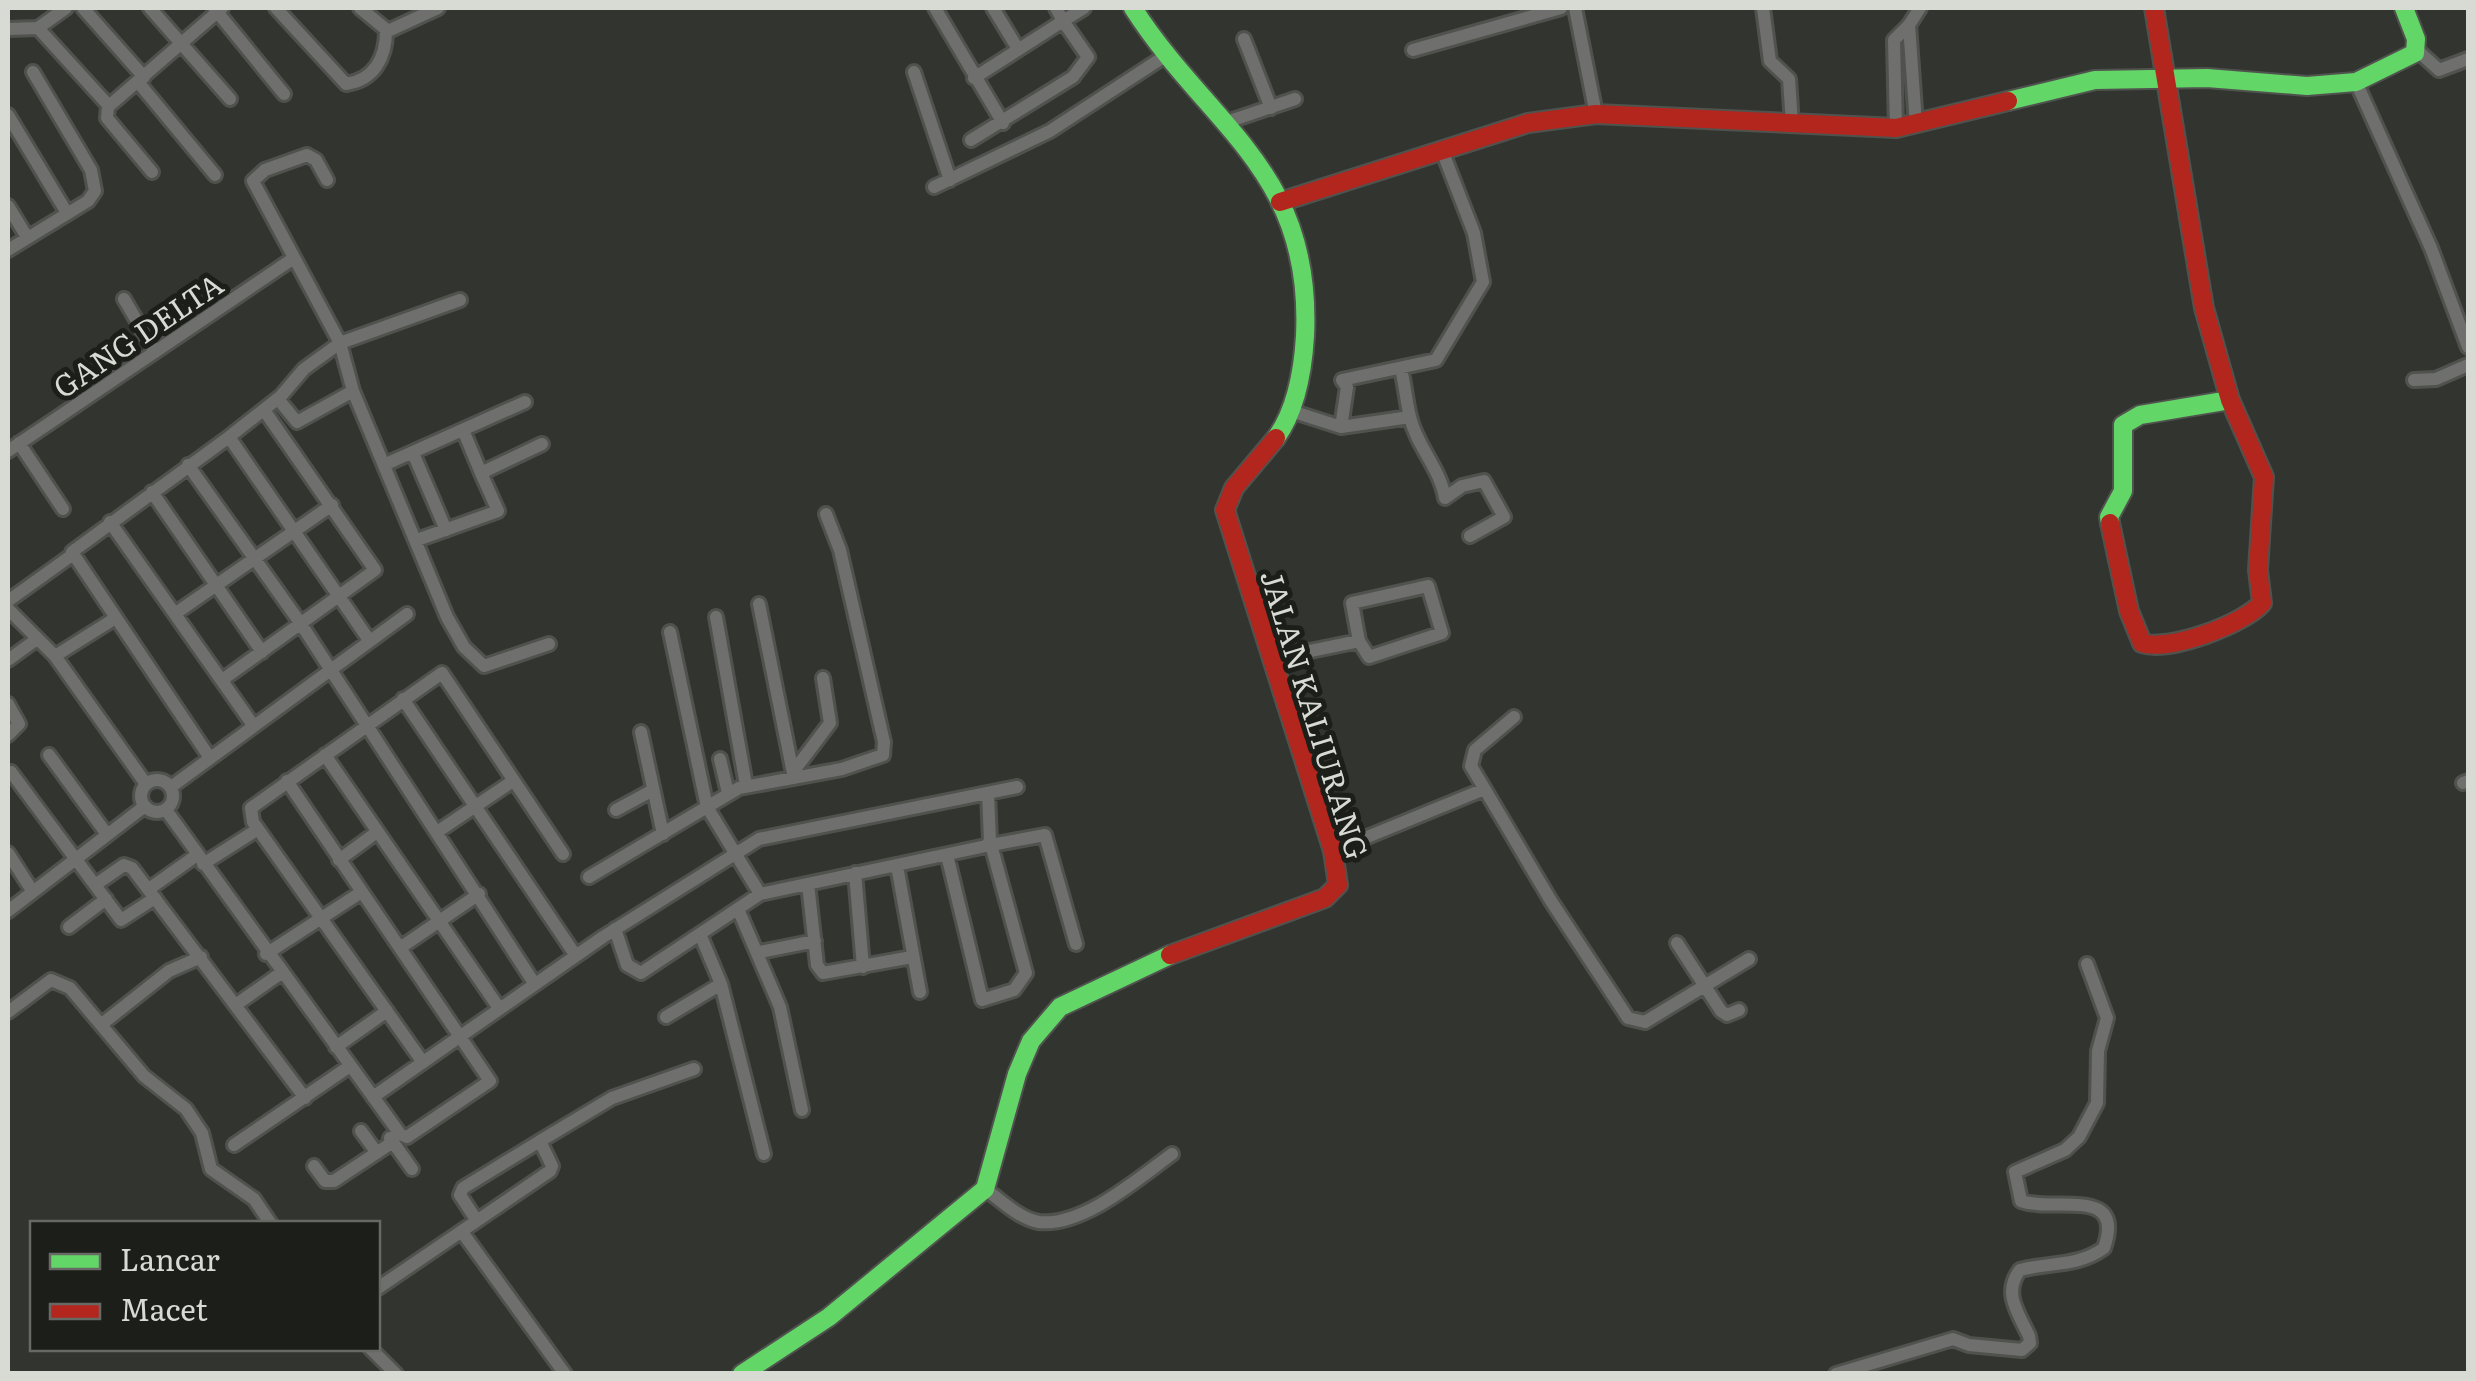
<svg xmlns="http://www.w3.org/2000/svg" width="2476" height="1381" viewBox="0 0 2476 1381" font-family="Literata,serif">
<rect width="100%" height="100%" fill="#32352f"/>
<g fill="none" stroke-linecap="round" stroke-linejoin="round">
<defs>
<path id="street" d="M83 8 144 77
M150 8 230 99
M214 8 284 94
M276 8 346 84C374 80 386 58 386 31
M360 8 388 31 438 8
M935 8 1003 123
M993 8 1018 49
M1056 8 1063 21 1084 8
M1575 8 1596 114
M1763 8 1770 61 1789 79 1792 124
M38 28 109 106 222 8
M8 29 38 28 66 8
M1244 39 1271 108
M1413 50 1561 8
M2417 50 2439 70 2468 59
M914 72 950 180
M138 82 215 175
M2356 82 2431 248 2468 347
M108 106 107 118 152 172
M8 115 67 213
M1227 122 1295 99
M1916 124 1909 25 1920 8
M1896 128 1894 40 1909 25
M971 140 1073 77 1088 57 1063 21 974 78
M327 180 316 160 307 155 265 170 253 181 340 343 353 391 447 617 464 647 484 666 549 644
M934 187 1050 131 1165 56
M8 206 27 237
M8 250 88 201 95 191 91 170 33 72
M124 299 155 352
M1401 369C1405 385 1406 401 1410 417 1417 447 1440 468 1445 498L1462 486 1484 481 1504 517 1470 536
M2414 380 2436 379 2468 365
M278 399 297 422 353 391
M1291 411 1341 427 1410 417
M1341 427 1347 387 1342 380 1436 360 1483 282 1474 233 1443 153
M463 430 481 473 542 444
M229 437 369 640
M19 443 63 509
M8 451 294 258
M413 453 446 530
M386 464 525 402
M188 465 301 624 534 983
M152 492 262 652
M110 522 253 725
M417 540 498 511 481 473
M8 601 72 555
M759 604 794 778
M8 609 55 656 146 784
M176 613 332 505
M716 617 746 785
M670 632 707 807 760 894
M55 656 114 619
M1271 659 1359 641 1369 657 1442 633 1428 586 1352 603 1359 641
M8 660 37 639
M222 680 375 570 264 410
M403 699 576 956
M8 704 19 724 8 735
M1514 717 1475 750 1471 766 1551 901 1628 1018 1645 1022 1749 959
M641 732 663 834
M49 755 106 833
M325 755 499 1008
M210 758 72 552 229 437 281 396 304 369 340 343 460 300
M720 759 728 793
M11 772 121 920 155 898
M793 772 830 723 823 678
M141 796a16 16 0 1 1 32 0a16 16 0 1 1-32 0Z
M2463 783 2468 781
M171 787 407 614
M166 810 400 1134 407 1137 490 1081 287 781
M616 810 653 790
M437 832 513 781
M991 845 1045 835 1076 944
M1333 851 1482 790
M8 853 33 892
M947 855 982 1000 1014 990 1026 973 990 841
M339 860 377 832
M203 864 258 829
M897 866 920 992
M855 873 863 967
M589 877 739 788 842 769 883 755 884 742 840 550 826 514
M808 884 817 965 823 973 912 957
M95 885 124 865 132 868 305 1098
M149 889 197 855
M738 909 780 1007 802 1110
M8 911 145 806
M69 927 106 899
M615 929 627 965 641 973 760 894 986 846 990 841 988 793
M700 934 721 984 764 1154
M1677 943 1721 1011 1727 1015 1739 1010
M400 948 479 894
M760 952 815 941
M266 954 360 893
M237 1004 281 973
M8 1012 51 980 70 988 144 1076 186 1109 202 1133 211 1169 254 1199 271 1224
M666 1017 721 984
M102 1024 169 971 201 957
M336 1047 387 1011
M422 1061 253 822 251 808 442 673 563 854
M373 1097 603 937 759 839 1017 787
M361 1131 377 1153
M390 1138 412 1169
M234 1145 350 1066
M314 1166 325 1181H334L393 1142
M985 1189C1001 1200 1019 1219 1039 1222 1083 1227 1139 1178 1172 1154
M477 1221 460 1195 463 1188 540 1141
M462 1232 565 1374
M378 1288 550 1171 552 1166 540 1141 612 1098 694 1069
M370 1348 396 1374
M1836 1374 1953 1339 1969 1345 2022 1350 2030 1343 2029 1336C2019 1314 2002 1293 2020 1270 2050 1262 2078 1267 2104 1248 2126 1185 2054 1213 2021 1201L2015 1172 2065 1150 2079 1137 2097 1103 2098 1051 2107 1018 2087 964"/>
<path id="fast" d="M1133 8C1210 128 1313 170 1305 336 1303 370 1296 410 1276 438
M2008 101 2095 80 2207 78 2307 86 2356 82 2415 53 2416 39 2404 8
M2110 523 2109 517 2123 491V425L2140 415 2230 400
M742 1374 829 1317 985 1189 1017 1074 1031 1041 1060 1007 1170 955"/>
<path id="jam" d="M1280 202 1528 123 1596 114 1896 128 2008 101
M2110 523 2129 611 2142 643C2169 652 2244 624 2262 603L2258 570 2264 477 2230 400 2204 308 2154 8
M1170 955 1325 898 1338 885 1333 851 1225 510 1234 488 1276 438"/>
</defs>
<!-- street casing -->
<use href="#street" stroke="#50524e" stroke-width="18"/>
<!-- fast casing -->
<use href="#fast" stroke="#50524e" stroke-width="22"/>
<!-- jam casing -->
<use href="#jam" stroke="#50524e" stroke-width="22"/>
<!-- street -->
<use href="#street" stroke="#6f706e" stroke-width="12"/>
<!-- fast -->
<use href="#fast" stroke="#63d668" stroke-width="18"/>
<!-- jam -->
<use href="#jam" stroke="#b3261e" stroke-width="18"/>
</g>
<g text-anchor="middle" dominant-baseline="central" stroke-width="10" stroke-linejoin="round" paint-order="stroke">
<!-- street labels -->
<g font-size="30" fill="#d8dbd4" stroke="#1c1e19">
<text transform="translate(137 334) rotate(-34)">GANG DELTA</text>
<text transform="translate(1316 714) rotate(73)">JALAN KALIURANG</text>
</g>
</g>
<!-- border -->
<rect width="2476" height="1381" fill="none" stroke="#d8dbd4" stroke-width="20"/>
<!-- legend -->
<rect x="30" y="1221" width="350" height="130" fill="#1c1e19" stroke="#676a64" stroke-width="2.5"/>
<rect x="50" y="1254" width="50" height="15" fill="#63d668" stroke="#676a64" stroke-width="2.5"/>
<text x="120" y="1271" font-size="30" fill="#d8dbd4">Lancar</text>
<rect x="50" y="1304" width="50" height="15" fill="#b3261e" stroke="#676a64" stroke-width="2.5"/>
<text x="120" y="1321" font-size="30" fill="#d8dbd4">Macet</text>
</svg>
